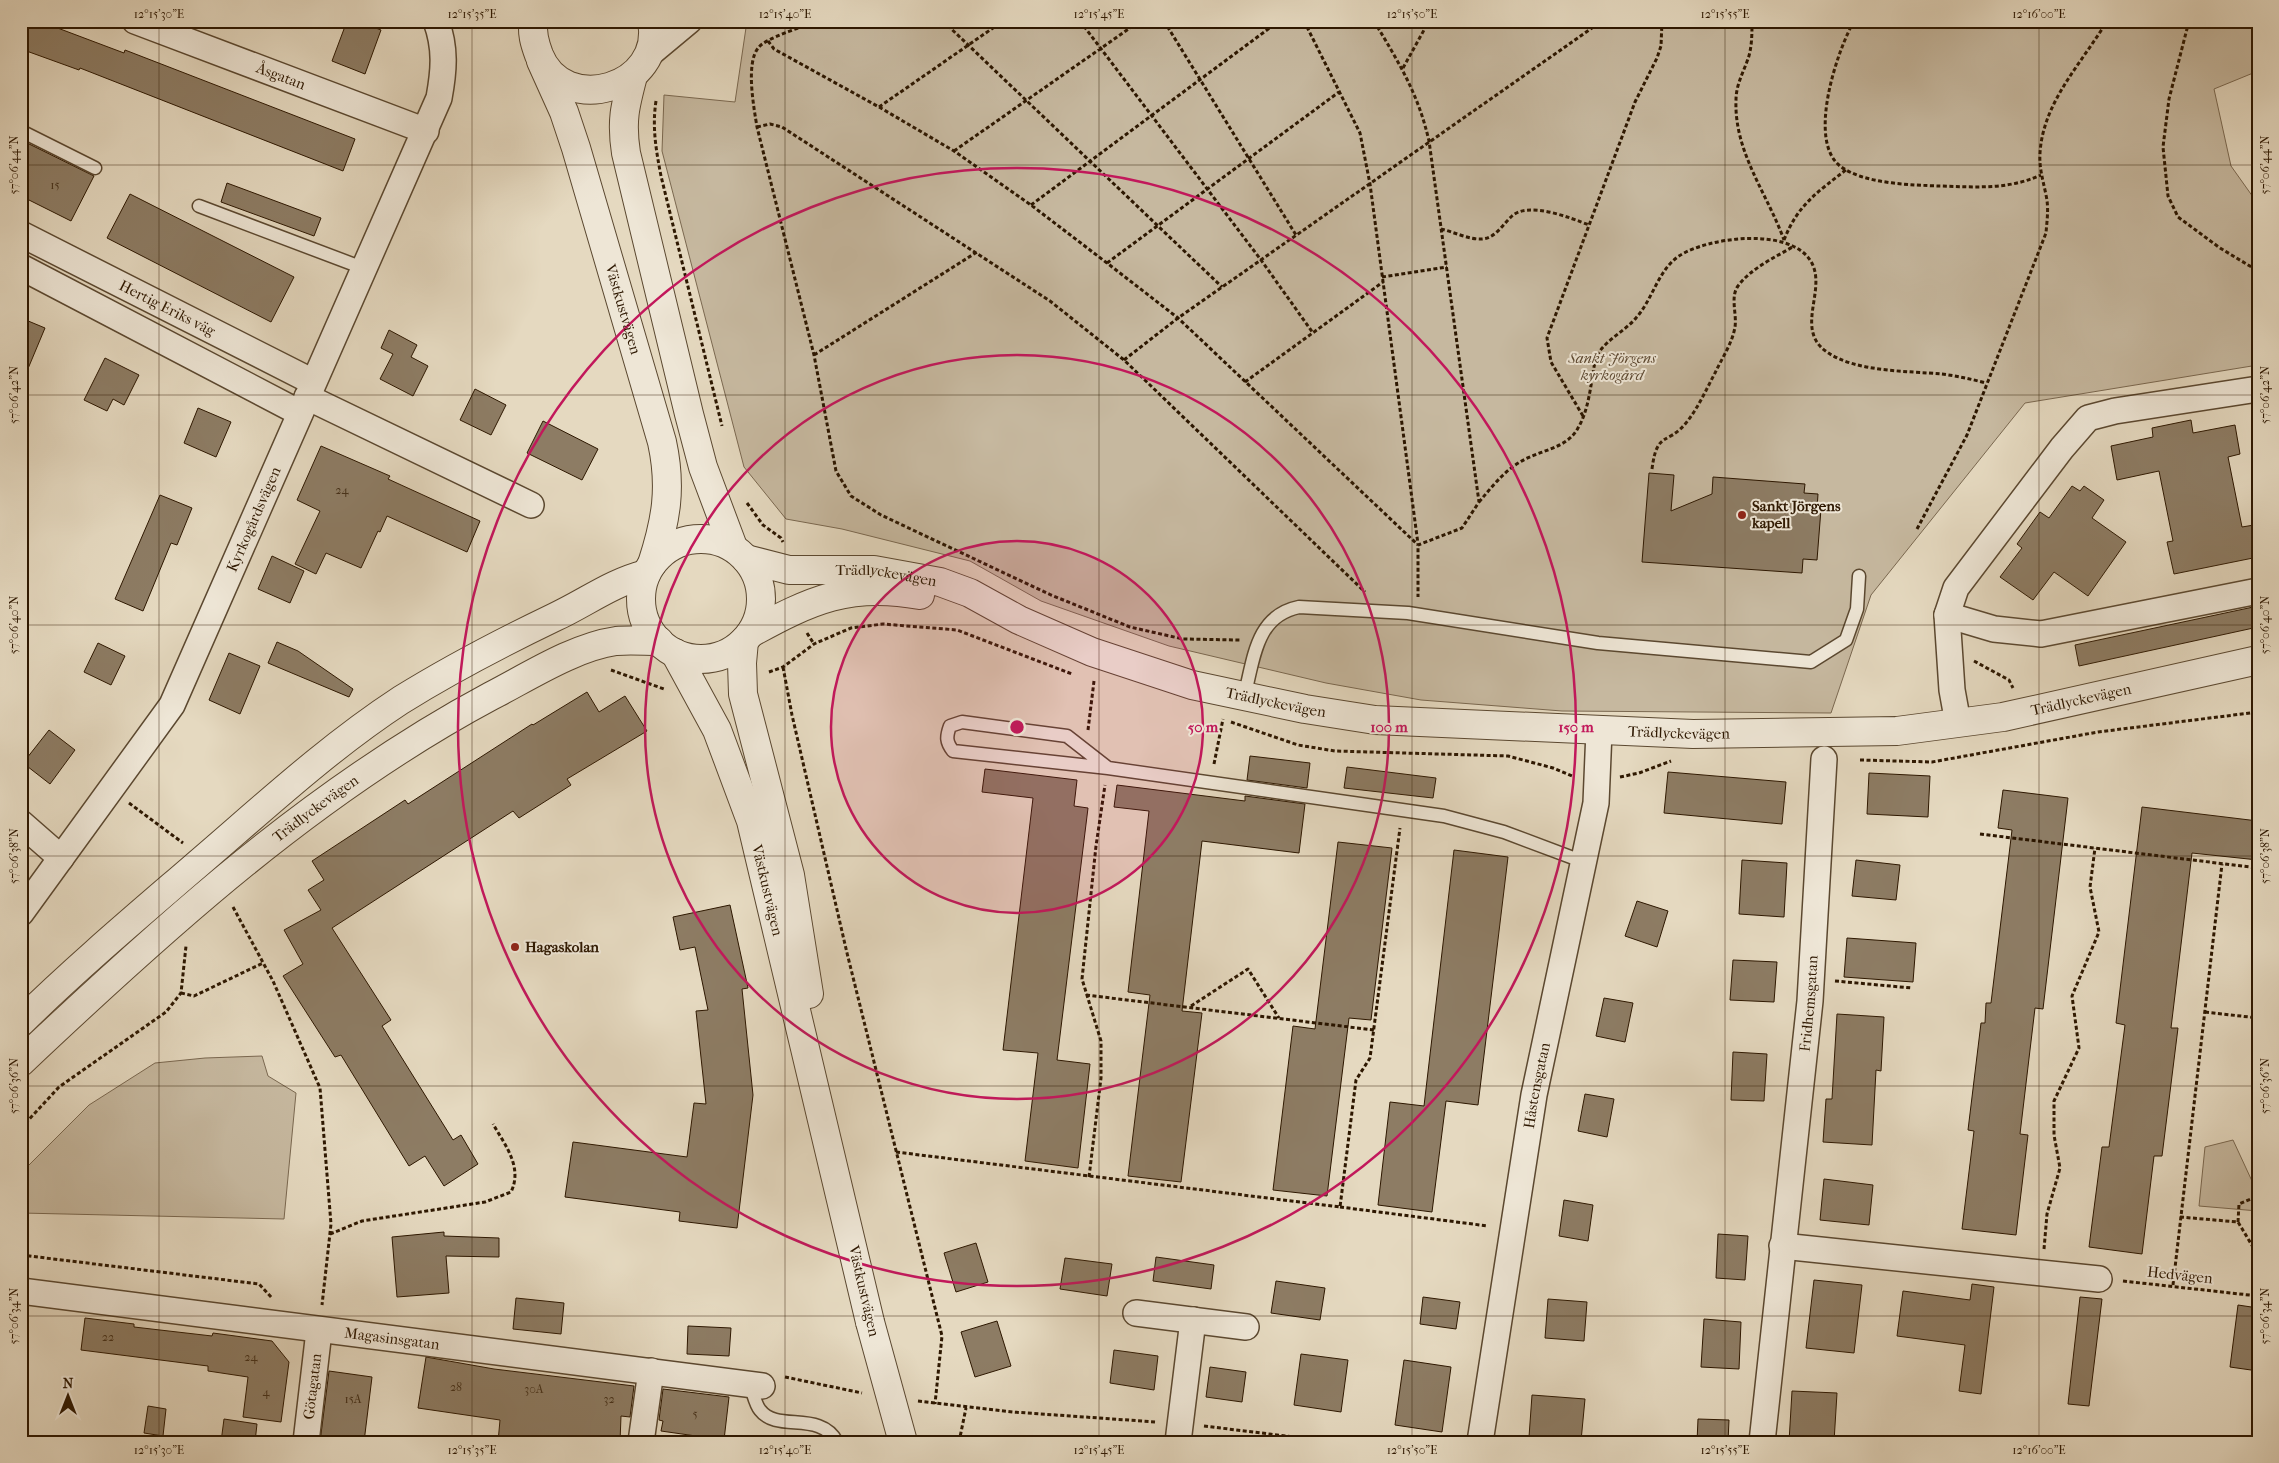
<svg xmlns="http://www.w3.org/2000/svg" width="2279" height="1463" viewBox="0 0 2279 1463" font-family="'IM FELL French Canon',serif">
<rect width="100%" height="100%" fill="#e5d9c0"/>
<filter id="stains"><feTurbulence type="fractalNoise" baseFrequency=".004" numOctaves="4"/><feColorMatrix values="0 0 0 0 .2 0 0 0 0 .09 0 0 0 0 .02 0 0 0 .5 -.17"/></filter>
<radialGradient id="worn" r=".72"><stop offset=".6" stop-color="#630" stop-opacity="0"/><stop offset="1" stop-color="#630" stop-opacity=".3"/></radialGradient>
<!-- green -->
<path fill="#c6b89f" stroke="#7a6850" d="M747 21H2258V71L2214 89 2231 166 2258 204V365L2025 403 1871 595 1831 713 1562 711 1421 700 1326 683 1169 646 1041 601 970 561 842 529 786 519 744 467 662 151 664 95 735 102Z
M262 1056 268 1076 296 1093 284 1219 21 1213V1173L89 1105 155 1063 205 1058Z
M2233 1140 2258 1194V1211L2199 1206 2205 1147Z"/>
<!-- building -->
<path fill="#8d7c64" stroke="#2d1700" d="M28 21H39L124 53 125 50 355 139 343 171 80 68 79 70 21 49V41Z
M347 21H357L381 30 365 74 332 61Z
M21 140 94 176 71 221 21 196Z
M227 183 321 218 314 236 221 202Z
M130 194 294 277 271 322 107 238Z
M21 318 45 328 22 383H21Z
M389 330 417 345 411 357 428 366 413 396 380 379 393 354 381 348Z
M105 358 139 375 124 405 113 399 107 411 84 400Z
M475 389 506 405 491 435 460 420Z
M198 408 231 422 216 457 184 443Z
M2191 420 2193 433 2235 425 2240 454 2228 457 2242 527 2254 525 2258 557 2174 574 2167 542 2173 541 2159 471 2117 480 2111 446 2153 437 2152 428Z
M543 421 598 449 582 480 527 453Z
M321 446 390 476 388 479 480 521 467 552 387 516 380 532 378 531 361 568 326 553 316 574 295 564 320 511 297 500Z
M1649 473 1674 475 1671 511 1712 494 1713 477 1805 484 1804 493 1818 494 1817 509H1821L1817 560 1803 559 1802 573 1642 562Z
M2072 486 2080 491 2084 486 2104 500 2092 518 2126 542 2088 596 2054 572 2033 600 2000 577 2022 548 2017 544 2040 512 2049 518Z
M160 495 192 508 177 545 171 543 143 611 115 599Z
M272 556 304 571 290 603 258 589Z
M2258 606V627L2079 666 2075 645Z
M277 642 298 651 353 689 349 697 268 663Z
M98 643 125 656 111 685 84 672Z
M229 653 260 666 240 714 209 700Z
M587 692 599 712 625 696 647 731 567 779 571 785 519 818 513 811 332 928 391 1020 382 1026 453 1140 461 1135 478 1164 444 1186 425 1156 409 1166 341 1055 335 1057 283 976 303 964 284 930 321 910 308 890 324 880 312 861 405 800 408 804 532 724 533 725Z
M49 730 75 750 50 784 23 763Z
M1250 756 1310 763 1307 788 1247 780Z
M1347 767 1436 778 1433 798 1344 788Z
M985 769 1077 780 1074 806 1088 808 1057 1060 1090 1064 1078 1168 1025 1161 1038 1053 1003 1050 1033 798 982 792Z
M1668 772 1786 782 1782 824 1664 813Z
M1869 773 1930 776 1928 817 1867 814Z
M1117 785 1245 801V796L1305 804 1299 853 1202 841 1182 1011 1202 1013 1181 1182 1128 1176 1150 995 1128 992 1149 811 1114 807Z
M2003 790 2068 798 2043 1009 2035 1008 2020 1134 2028 1135 2016 1235 1962 1229 1974 1131 1968 1130 1981 1023H1985L1986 1003H1991L2012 830 1998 828Z
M2142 807 2258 821V860L2192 853 2171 1028H2178L2162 1156H2154L2142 1254 2089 1247 2102 1147H2109L2125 1025 2116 1023Z
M1338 842 1392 848 1371 1020 1349 1018 1327 1196 1273 1190 1293 1026 1315 1029Z
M1454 850 1508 857 1478 1105 1446 1101 1432 1212 1378 1205 1390 1102 1424 1106Z
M1742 860 1787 863 1784 917 1739 914Z
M1856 860 1900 865 1896 900 1852 896Z
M1637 901 1668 911 1657 947 1625 936Z
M730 905 748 988 742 989 753 1095 737 1228 679 1221 680 1212 565 1197 573 1142 687 1157 694 1103 706 1104 696 1011 708 1010 695 947 680 950 673 917Z
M1847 938 1916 943 1913 982 1844 977Z
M1733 960 1777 962 1774 1002 1730 1000Z
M1604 998 1633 1003 1625 1042 1596 1036Z
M1837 1014 1884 1017 1881 1071 1876 1070 1872 1145 1823 1142 1826 1099H1832Z
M1733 1052 1767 1054 1764 1101 1731 1100Z
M1585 1094 1614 1099 1607 1137 1578 1131Z
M1824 1179 1873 1185 1869 1225 1820 1220Z
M1564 1200 1593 1205 1588 1241 1559 1236Z
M444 1232V1236L499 1238V1257L446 1256 449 1293 397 1297 392 1237Z
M1718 1234 1748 1236 1745 1280 1716 1278Z
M976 1243 988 1282 956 1292 944 1253Z
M1156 1257 1214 1265 1211 1289 1153 1281Z
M1065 1258 1112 1264 1107 1296 1060 1289Z
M1814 1280 1862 1285 1854 1353 1806 1348Z
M1276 1281 1325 1288 1320 1320 1271 1313Z
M1972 1284 1994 1287 1981 1394 1959 1391 1965 1345 1897 1336 1903 1291 1970 1300Z
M1423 1297 1460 1302 1456 1329 1420 1324Z
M2080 1297 2102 1299 2089 1406 2068 1404Z
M516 1298 564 1303 561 1334 513 1329Z
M1548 1299 1587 1302 1584 1341 1545 1338Z
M2238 1305 2258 1308V1371L2230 1367Z
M85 1318 134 1324V1327L212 1336 213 1333 272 1341 289 1362 281 1422 243 1417 248 1377 208 1371V1366L81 1350Z
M1704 1319 1741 1322 1739 1369 1701 1367Z
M997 1321 1011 1366 975 1377 961 1332Z
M688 1326 731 1328 729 1356 687 1354Z
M1114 1350 1158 1356 1154 1390 1110 1383Z
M1301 1354 1348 1360 1341 1412 1294 1405Z
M426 1357 494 1369 634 1386 630 1417 621 1416 620 1442H498L500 1420 418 1408Z
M1404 1360 1451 1367 1442 1432 1395 1425Z
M1210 1367 1246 1372 1242 1402 1206 1397Z
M329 1371 372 1377 364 1442H320Z
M663 1389 729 1397 724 1440 661 1431 663 1421 659 1420Z
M1792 1391 1837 1393 1834 1442H1789Z
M1532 1395 1585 1399 1581 1441 1529 1437Z
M148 1406 166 1409 163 1436 144 1433Z
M224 1419 257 1424 255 1442H221Z
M1698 1419 1729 1420 1728 1442H1697Z"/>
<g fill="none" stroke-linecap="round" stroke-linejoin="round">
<defs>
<path id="service" d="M21 131 95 168
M199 206 363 268
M1244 697C1254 660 1255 616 1299 607L1408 613 1598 643 1811 662 1846 640 1857 609 1859 576
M1108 768 1067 736 962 722 950 726C946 737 946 742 953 751L1108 768 1444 816 1504 832 1584 862
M750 1385C753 1392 755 1404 760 1410 777 1433 820 1410 837 1442"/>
<g id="minor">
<path id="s1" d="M135 21 426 131"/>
<path d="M647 56 689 21"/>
<path id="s2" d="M21 234 313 382"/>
<path d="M21 267 300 413"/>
<path d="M307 397 531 505"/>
<path d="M1947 615 1994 629 2041 634 2258 591"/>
<path d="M1958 723 1952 690 1947 615 1956 588 2062 448 2088 418 2115 411 2258 389"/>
<path d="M21 823 61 858"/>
<path id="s3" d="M21 913 172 705 439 98C444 71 446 48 436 21"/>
<path d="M1782 1246 2099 1279"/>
<path id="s4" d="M21 1291 762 1386"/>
<path d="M1136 1313 1246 1327"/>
<path id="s5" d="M306 1442 319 1331"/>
<path d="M641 1442 651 1371"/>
<path d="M1178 1442 1193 1320"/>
<path id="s6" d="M1480 1442 1534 1095 1596 803 1599 731"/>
<path id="s7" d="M1762 1442 1810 1001 1824 759"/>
</g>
<g id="tertiary">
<path d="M534 21C531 32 535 44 539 55 564 118 665 88 652 21"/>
<path id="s8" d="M541 61 564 112 576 148 662 442C672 488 666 521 652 564"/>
<path d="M633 76C625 106 621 121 626 153L689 414 703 467 733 547"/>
<circle cx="701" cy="599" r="60"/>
<path id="s9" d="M746 559 789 570H874L940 582 970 593 1019 620 1092 652 1192 685 1305 709 1375 720 1693 734 1897 731 2003 717 2258 660"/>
<path d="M751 633C811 600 850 582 920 595"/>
<path d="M744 641 742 663 743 694 790 875 809 994"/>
<path id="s10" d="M675 653 717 730 751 821 870 1322"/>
<path d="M21 1022C76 968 134 919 192 869 260 811 326 749 401 700 451 669 503 642 555 617 587 602 611 583 646 574"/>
<path id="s11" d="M21 1062C166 925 315 790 491 696 528 677 574 647 616 641 630 640 645 641 659 641"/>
</g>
</defs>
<!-- service casing -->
<use href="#service" stroke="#5b4830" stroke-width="15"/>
<!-- minor casing -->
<use href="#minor" stroke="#5b4830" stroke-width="28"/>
<!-- tertiary casing -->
<use href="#tertiary" stroke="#5b4830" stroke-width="30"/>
<!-- path -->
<path stroke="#2d1700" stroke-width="3" stroke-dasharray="4 2.5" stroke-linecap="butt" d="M816 21C803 27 766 38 759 47 745 62 754 108 757 127L814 355 836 471 851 496 881 515 1051 595 1130 627 1183 639 1240 640
M943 21 1222 287
M1080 21 1261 260 1313 333
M1164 21 1296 235
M1304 21 1360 133 1370 184 1418 544
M1374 21C1399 63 1418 93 1429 141L1479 502 1462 528 1418 545V597
M1752 21C1752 34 1752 47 1748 59 1743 73 1736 85 1736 100 1734 152 1767 193 1784 240
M1854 21C1837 51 1807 140 1840 166 1863 184 1912 185 1940 186 1975 187 2008 190 2041 175
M2189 21 2169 99 2163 147 2168 196 2178 217 2220 248 2258 271
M768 41 774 49 879 107 954 151 1031 205 1107 263 1178 318 1418 545
M1403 68 1429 21
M656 101C652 127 656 150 661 176L722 426
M879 107 1003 21
M757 127 770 124 782 127 1050 301 1124 360 1365 592
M954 151 1140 21
M1031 205 1279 21
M1441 229C1454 232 1470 240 1482 239 1496 238 1503 224 1512 216 1529 201 1571 218 1589 225
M1784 240C1798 204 1818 192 1847 169
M1107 263 1339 92
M1382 277 1447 267
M814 355 977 252
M1124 360 1178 318 1602 21
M1245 382 1383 282
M1583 416 1551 362 1547 338 1635 102 1657 58 1661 46 1662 21
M1652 469C1657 430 1667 446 1686 423 1698 408 1706 390 1715 373 1722 358 1732 344 1735 327 1737 314 1730 297 1738 286 1751 268 1776 257 1794 246
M1479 502C1491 488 1503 472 1520 462 1539 450 1567 449 1578 428 1590 408 1591 379 1596 357 1605 340 1624 332 1636 318 1653 299 1658 270 1679 256 1708 237 1788 227 1810 260 1829 288 1793 329 1827 352 1855 372 1908 371 1942 374 1957 376 1971 379 1986 383
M747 503 763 525 781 538 783 542
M1917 529 1967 435 2046 233C2047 220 2049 208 2046 195 2043 180 2039 168 2040 153 2043 102 2082 63 2107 21
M807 633 814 644
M1974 661 2009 680 2013 688
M783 667 792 715 847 953 942 1336 935 1404
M611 670 664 689
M769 672 783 667 814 644 830 637 851 628 883 624 957 630 1072 674
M1231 722 1298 745 1335 751 1508 756 1553 768 1572 776
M1088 730 1094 681
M1860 760 1932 762 2098 732 2258 712
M1214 764 1223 719
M1620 777 1639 773 1671 761
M129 803 183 843
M1980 834 2258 868
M233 907 273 981 320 1088 331 1224 322 1305
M1835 981 1912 988
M181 993 194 996 263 963
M1086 995 1374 1030
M1191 1006 1248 969 1279 1018
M2205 1012 2258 1018
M21 1128 59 1087 166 1012 181 993 186 946
M896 1152 1340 1207 1356 1080 1370 1058 1400 828
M1089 1177 1101 1078V1041L1082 979 1096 846 1105 785
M1340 1207 1488 1226
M2180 1217 2238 1222 2253 1247 2258 1248
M2238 1222 2239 1204 2258 1196
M330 1234 362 1221 485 1202 511 1192C523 1167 505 1145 493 1124
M2044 1249 2047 1214 2060 1168 2054 1135V1101L2079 1048 2072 996 2099 932 2090 887 2095 848
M21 1255 259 1284 272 1298
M2123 1281 2258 1296
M2173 1285 2222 864
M785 1377 862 1393
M918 1401 1013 1412 1156 1422
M1204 1426 1335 1442
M959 1442 966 1408"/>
<!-- service -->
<use href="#service" stroke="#eee6d6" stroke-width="12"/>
<!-- minor -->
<use href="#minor" stroke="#eee6d6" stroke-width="25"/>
<!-- tertiary -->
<use href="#tertiary" stroke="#eee6d6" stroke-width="28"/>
<defs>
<path id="tertiary-bridge" d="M870 1322 903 1442"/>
</defs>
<!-- tertiary-bridge casing -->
<use href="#tertiary-bridge" stroke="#5b4830" stroke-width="30" stroke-linecap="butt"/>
<!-- tertiary-bridge -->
<use href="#tertiary-bridge" stroke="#eee6d6" stroke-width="28"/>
</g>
<!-- ticks -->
<path fill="none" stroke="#2d1700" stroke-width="1" stroke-opacity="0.45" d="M159 21V1442M472 21V1442M785 21V1442M1099 21V1442M1412 21V1442M1725 21V1442M2039 21V1442M21 165H2258M21 395H2258M21 625H2258M21 856H2258M21 1086H2258M21 1316H2258"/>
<!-- distance rings -->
<circle cx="1017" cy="727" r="186" fill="#c2185b" fill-opacity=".12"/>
<g fill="none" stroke="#c2185b" stroke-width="2.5">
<circle cx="1017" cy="727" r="186"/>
<circle cx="1017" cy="727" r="372"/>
<circle cx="1017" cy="727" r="559"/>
</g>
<!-- markers -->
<g fill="#8f2418" stroke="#eee6d6" stroke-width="2">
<circle cx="1742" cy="515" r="5"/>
<circle cx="515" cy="947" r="5"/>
</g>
<g text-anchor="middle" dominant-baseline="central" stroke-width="4" stroke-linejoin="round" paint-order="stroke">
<!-- number labels -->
<g font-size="12" fill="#453019">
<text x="55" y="185">15</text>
<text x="342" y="490">24</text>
<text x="108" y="1337">22</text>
<text x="251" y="1357">24</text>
<text x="456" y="1387">28</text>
<text x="534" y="1389">30A</text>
<text x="266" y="1392">4</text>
<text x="353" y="1399">15A</text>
<text x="609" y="1399">32</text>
<text x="695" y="1414">5</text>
</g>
<!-- street labels -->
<g font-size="15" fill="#2d1700" stroke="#eee6d6">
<text stroke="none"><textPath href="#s1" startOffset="156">Åsgatan</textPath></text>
<text stroke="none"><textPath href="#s2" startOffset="164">Hertig Eriks väg</textPath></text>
<text stroke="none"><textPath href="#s8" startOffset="262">Västkustvägen</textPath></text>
<text stroke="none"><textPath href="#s3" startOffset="460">Kyrkogårdsvägen</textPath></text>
<text stroke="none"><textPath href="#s9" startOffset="142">Trädlyckevägen</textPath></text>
<text stroke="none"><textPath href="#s9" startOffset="1365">Trädlyckevägen</textPath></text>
<text stroke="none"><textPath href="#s9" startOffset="555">Trädlyckevägen</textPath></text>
<text stroke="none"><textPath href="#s9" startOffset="960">Trädlyckevägen</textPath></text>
<text stroke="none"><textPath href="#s11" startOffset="389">Trädlyckevägen</textPath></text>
<text stroke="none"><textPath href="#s10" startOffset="256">Västkustvägen</textPath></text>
<text stroke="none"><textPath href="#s7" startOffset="441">Fridhemsgatan</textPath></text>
<text stroke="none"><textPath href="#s6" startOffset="361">Håstensgatan</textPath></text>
<text transform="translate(2180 1275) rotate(6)">Hedvägen</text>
<text transform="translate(864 1291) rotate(77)">Västkustvägen</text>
<text stroke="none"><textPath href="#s4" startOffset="374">Magasinsgatan</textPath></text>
<text stroke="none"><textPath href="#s5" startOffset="56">Götagatan</textPath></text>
</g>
<!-- park labels -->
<g font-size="15" font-style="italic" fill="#5b4730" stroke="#eee6d6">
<text x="1612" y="358">Sankt Jörgens<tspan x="1612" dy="17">kyrkogård</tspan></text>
</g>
<!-- poi labels -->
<g font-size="15" font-weight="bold" fill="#2d1700" stroke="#eee6d6" text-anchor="start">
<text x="1752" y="506">Sankt Jörgens<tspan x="1752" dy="17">kapell</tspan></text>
<text x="525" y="947">Hagaskolan</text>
</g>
</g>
<circle cx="1017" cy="727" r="8" fill="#c2185b" stroke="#eee6d6" stroke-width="2.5"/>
<g font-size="15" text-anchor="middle" font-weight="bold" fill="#c2185b" stroke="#eee6d6" stroke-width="4" stroke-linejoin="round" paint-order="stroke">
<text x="1203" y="732">50 m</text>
<text x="1389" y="732">100 m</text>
<text x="1576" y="732">150 m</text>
</g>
<!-- margin -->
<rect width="2279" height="1463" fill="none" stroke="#e5d9c0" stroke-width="55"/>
<!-- north arrow -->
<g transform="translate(68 1396)" stroke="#eee6d6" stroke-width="4" paint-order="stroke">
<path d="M0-4L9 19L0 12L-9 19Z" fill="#2d1700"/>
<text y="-8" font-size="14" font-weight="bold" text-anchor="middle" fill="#2d1700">N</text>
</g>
<rect x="28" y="28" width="2224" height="1408" fill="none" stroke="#2d1700" stroke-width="2"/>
<g font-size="12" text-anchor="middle" fill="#2d1700">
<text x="159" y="18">12°15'30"E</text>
<text x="472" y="18">12°15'35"E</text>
<text x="785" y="18">12°15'40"E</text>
<text x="1099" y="18">12°15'45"E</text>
<text x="1412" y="18">12°15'50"E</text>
<text x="1725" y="18">12°15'55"E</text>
<text x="2039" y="18">12°16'00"E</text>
<text transform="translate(14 165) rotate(-90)" y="4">57°06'44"N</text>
<text transform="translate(2265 165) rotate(-90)" y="4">57°06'44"N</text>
<text transform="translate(14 395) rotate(-90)" y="4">57°06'42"N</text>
<text transform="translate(2265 395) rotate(-90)" y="4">57°06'42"N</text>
<text transform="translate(14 625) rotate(-90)" y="4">57°06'40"N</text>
<text transform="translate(2265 625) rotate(-90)" y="4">57°06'40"N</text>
<text transform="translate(14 856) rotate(-90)" y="4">57°06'38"N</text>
<text transform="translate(2265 856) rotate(-90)" y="4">57°06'38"N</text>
<text transform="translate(14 1086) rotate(-90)" y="4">57°06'36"N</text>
<text transform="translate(2265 1086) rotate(-90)" y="4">57°06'36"N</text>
<text transform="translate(14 1316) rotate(-90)" y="4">57°06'34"N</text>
<text transform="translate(2265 1316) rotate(-90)" y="4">57°06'34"N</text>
<text x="159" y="1454">12°15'30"E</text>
<text x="472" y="1454">12°15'35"E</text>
<text x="785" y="1454">12°15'40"E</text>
<text x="1099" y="1454">12°15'45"E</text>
<text x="1412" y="1454">12°15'50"E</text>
<text x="1725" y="1454">12°15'55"E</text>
<text x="2039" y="1454">12°16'00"E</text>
</g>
<rect width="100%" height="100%" filter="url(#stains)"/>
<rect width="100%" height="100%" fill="url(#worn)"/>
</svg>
